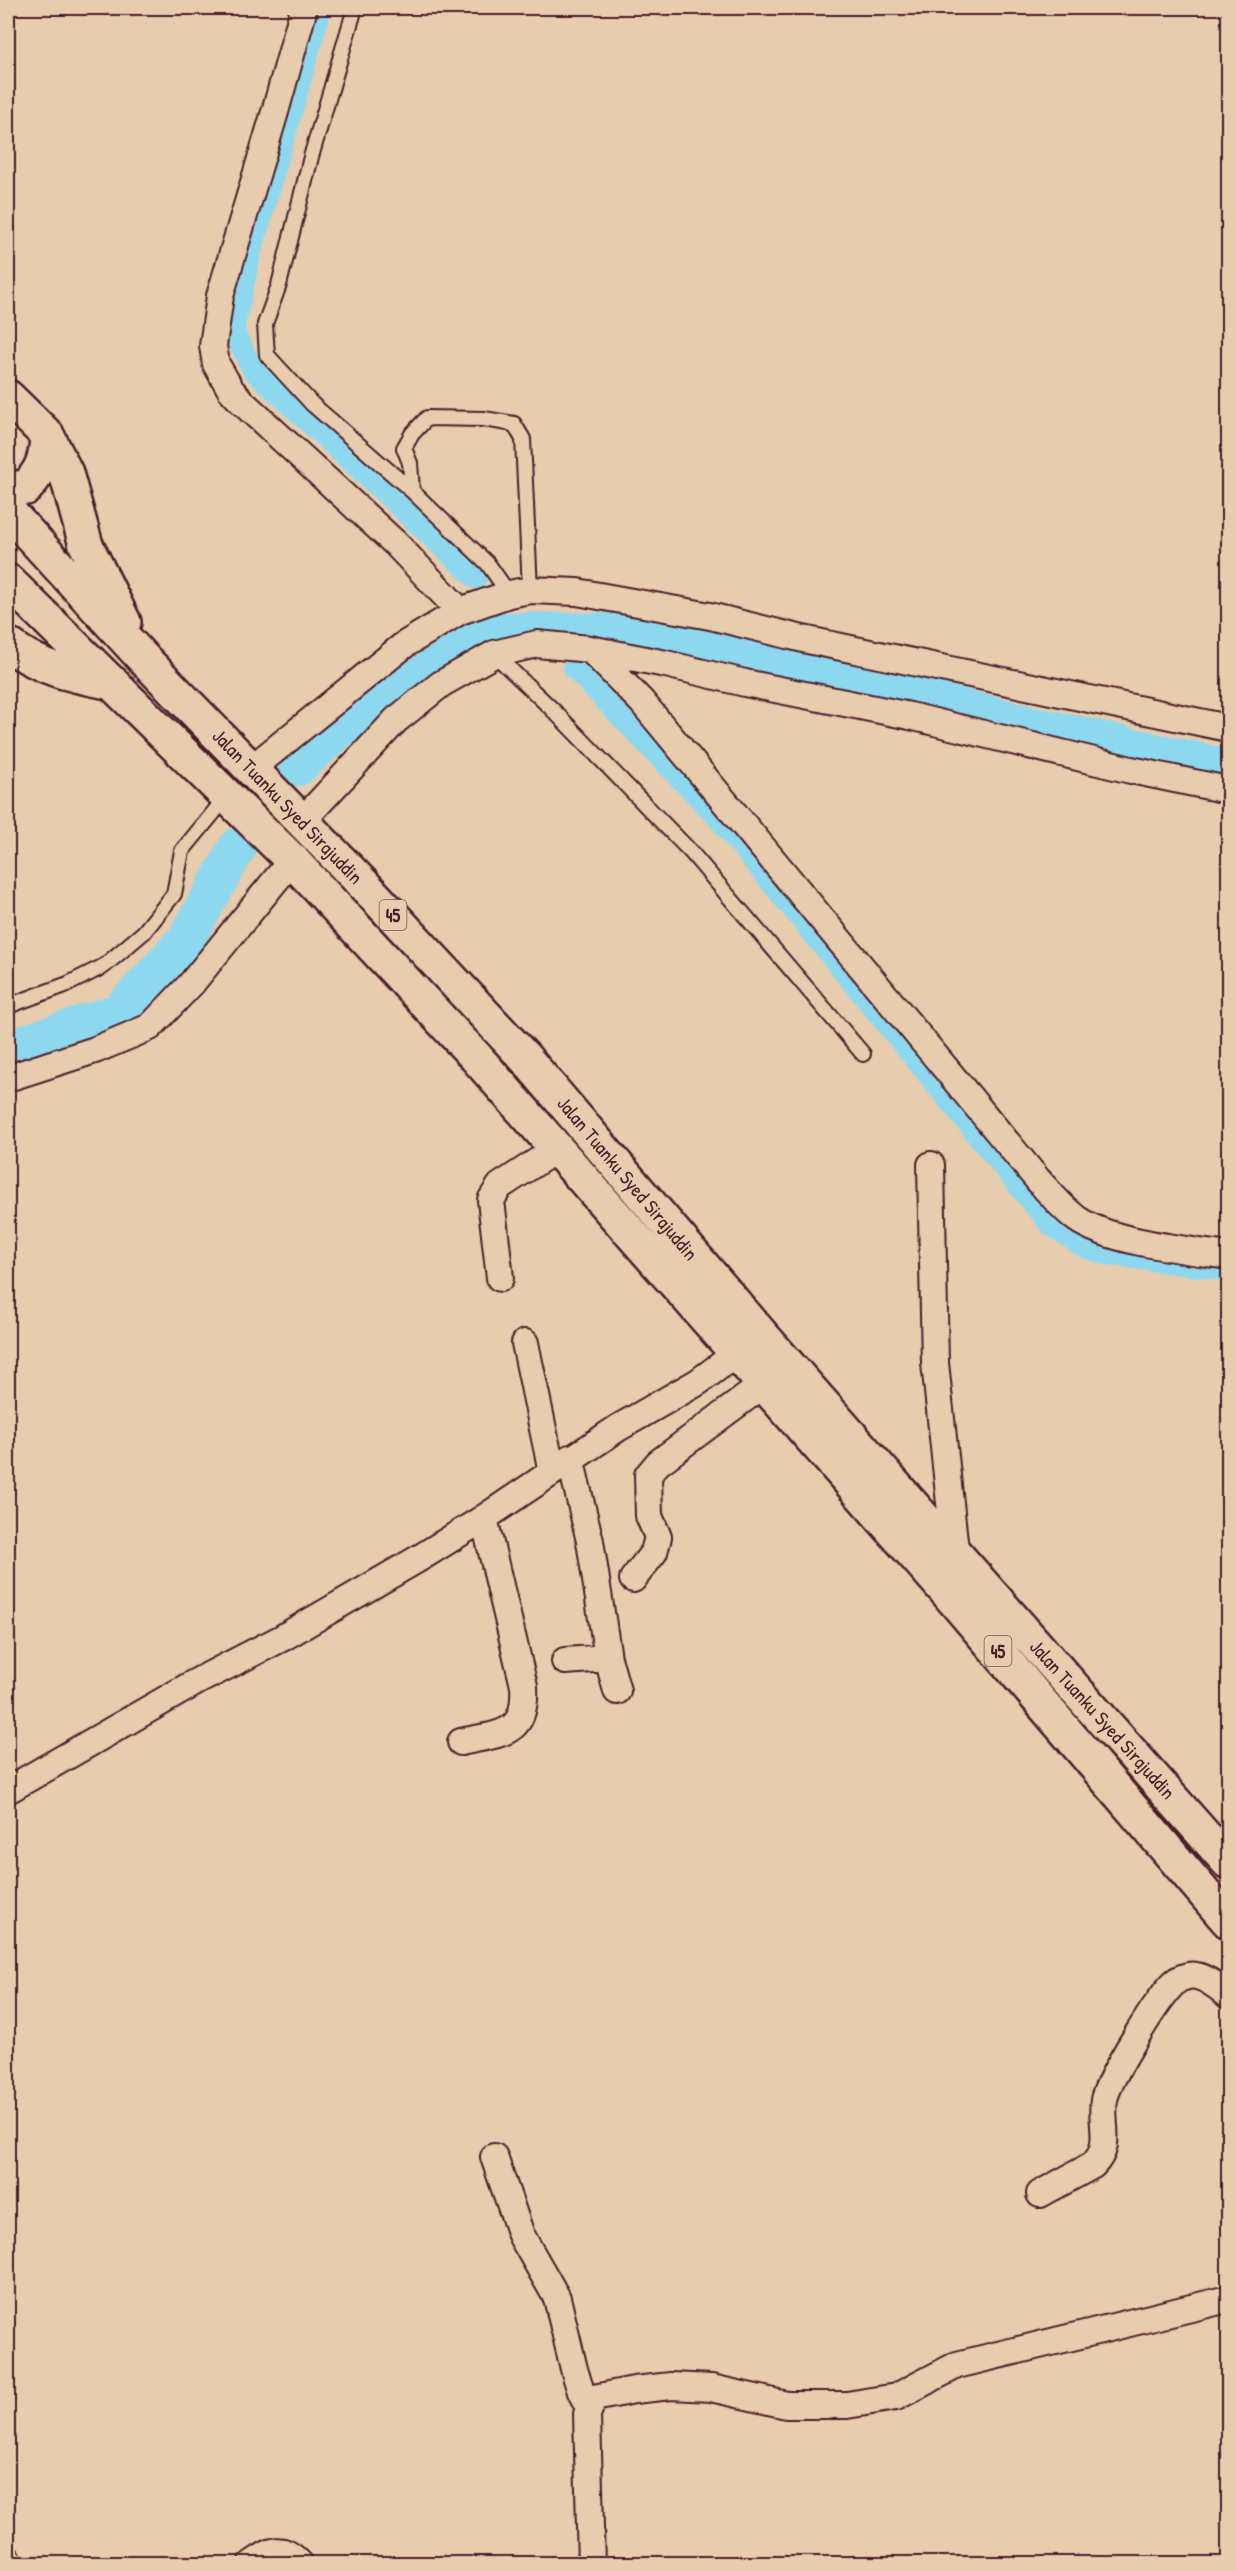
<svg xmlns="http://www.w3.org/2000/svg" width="1236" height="2571" viewBox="0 0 1236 2571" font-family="'Patrick Hand',sans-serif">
<rect width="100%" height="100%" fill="#e7ccae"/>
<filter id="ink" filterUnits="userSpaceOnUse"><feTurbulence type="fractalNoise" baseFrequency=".0167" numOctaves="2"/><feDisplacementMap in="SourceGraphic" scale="12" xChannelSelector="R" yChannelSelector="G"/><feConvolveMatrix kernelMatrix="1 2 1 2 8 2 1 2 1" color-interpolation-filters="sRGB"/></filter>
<g filter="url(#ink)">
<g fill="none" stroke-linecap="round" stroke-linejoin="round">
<!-- canal -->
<path stroke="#8ed8ef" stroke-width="22" d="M321 8 249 259 233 330 253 370 476 578
M574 668 720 820 1050 1224 1082 1246 1106 1254 1228 1270"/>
<!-- river -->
<path stroke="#8ed8ef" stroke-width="38" d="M298 767 348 722 490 631 628 632 758 657 1033 725 1228 768
M8 1049 119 1012 187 938 238 846"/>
<defs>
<path id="service" d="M355 8 311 157 279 285 265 324 267 355 312 404 412 491
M509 594 488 564 412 491 410 463 404 448 412 434 427 418 484 419 514 424 523 439 530 590
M494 654 553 710 690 851 863 1054
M8 1006 68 984 104 966 144 932 174 894 182 851 228 795"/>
<path id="minor" d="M304 8 275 112 220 296 213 346 216 364 231 390 243 403 396 544 460 611
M590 649 642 702 1038 1180C1050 1193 1063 1209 1077 1219 1109 1242 1188 1250 1228 1256
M251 769 404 645 460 611 509 594 530 590 577 592 710 616 803 639 1228 728
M302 821 396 720 441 684 494 654 537 644 590 649 666 664 745 683 910 716 1131 770 1228 790
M8 1078 95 1050 150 1027 191 984 292 860
M931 1165 935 1363 955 1550
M500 1278 491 1200 500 1186 555 1150
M525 1343 552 1472
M570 1458 590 1541 608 1658 617 1691
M633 1579 654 1552 658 1537 649 1516 648 1475 658 1463 764 1384
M565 1661 608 1658
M461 1742C501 1733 527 1736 524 1686L484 1518
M8 1790 196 1682 282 1638 423 1556 484 1518 618 1428 698 1382 752 1342
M494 2157 521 2235 557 2298 574 2369 581 2392 588 2406
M1040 2194 1093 2165C1113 2146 1100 2123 1104 2100 1108 2079 1159 1996 1175 1982 1178 1979 1184 1977 1188 1976 1202 1973 1218 1987 1228 1995
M8 2560 10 2564
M252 2564C272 2550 282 2544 300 2564
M591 2564 587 2414 594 2398 634 2390 671 2386 711 2388 787 2405H847L896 2397 957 2365 1228 2299"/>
<path id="trunk" d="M8 397 47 435 66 473 86 545 124 622
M8 488H26C42 470 46 460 47 435
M8 511 141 656 368 889 526 1059 761 1334 1228 1862
M8 581 292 860 475 1056 946 1591 1228 1921
M8 644C42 670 72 675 113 683"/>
</defs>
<!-- service casing -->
<use href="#service" stroke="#4a1f2b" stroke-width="18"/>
<!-- minor casing -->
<use href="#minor" stroke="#4a1f2b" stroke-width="30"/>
<!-- trunk casing -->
<use href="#trunk" stroke="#4a1f2b" stroke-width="38"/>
<!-- service -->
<use href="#service" stroke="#e7ccae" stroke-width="14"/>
<!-- minor -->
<use href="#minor" stroke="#e7ccae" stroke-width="26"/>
<!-- trunk -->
<use href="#trunk" stroke="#e7ccae" stroke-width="33"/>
</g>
</g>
<g text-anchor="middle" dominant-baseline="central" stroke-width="4.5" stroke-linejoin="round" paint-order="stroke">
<!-- shield labels -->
<g fill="#e7ccae" stroke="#795352" stroke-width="1.5">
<rect x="379.5" y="900" width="27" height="30" rx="4.5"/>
<rect x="984.5" y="1636" width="27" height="30" rx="4.5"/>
</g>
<g font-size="18" font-weight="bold" fill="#4a1f2b">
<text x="393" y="915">45</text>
<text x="998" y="1651">45</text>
</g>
<!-- street labels -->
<g font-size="20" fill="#4a1f2b" stroke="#e7ccae">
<text transform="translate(288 806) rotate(46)">Jalan Tuanku Syed Sirajuddin</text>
<text transform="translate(628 1178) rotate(50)">Jalan Tuanku Syed Sirajuddin</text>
<text transform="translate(1103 1719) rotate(48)">Jalan Tuanku Syed Sirajuddin</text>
</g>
</g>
<!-- margin -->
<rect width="1236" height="2571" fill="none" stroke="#e7ccae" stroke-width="30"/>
<rect x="15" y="15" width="1206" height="2541" fill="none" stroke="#4a1f2b" stroke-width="2" filter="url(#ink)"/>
</svg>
